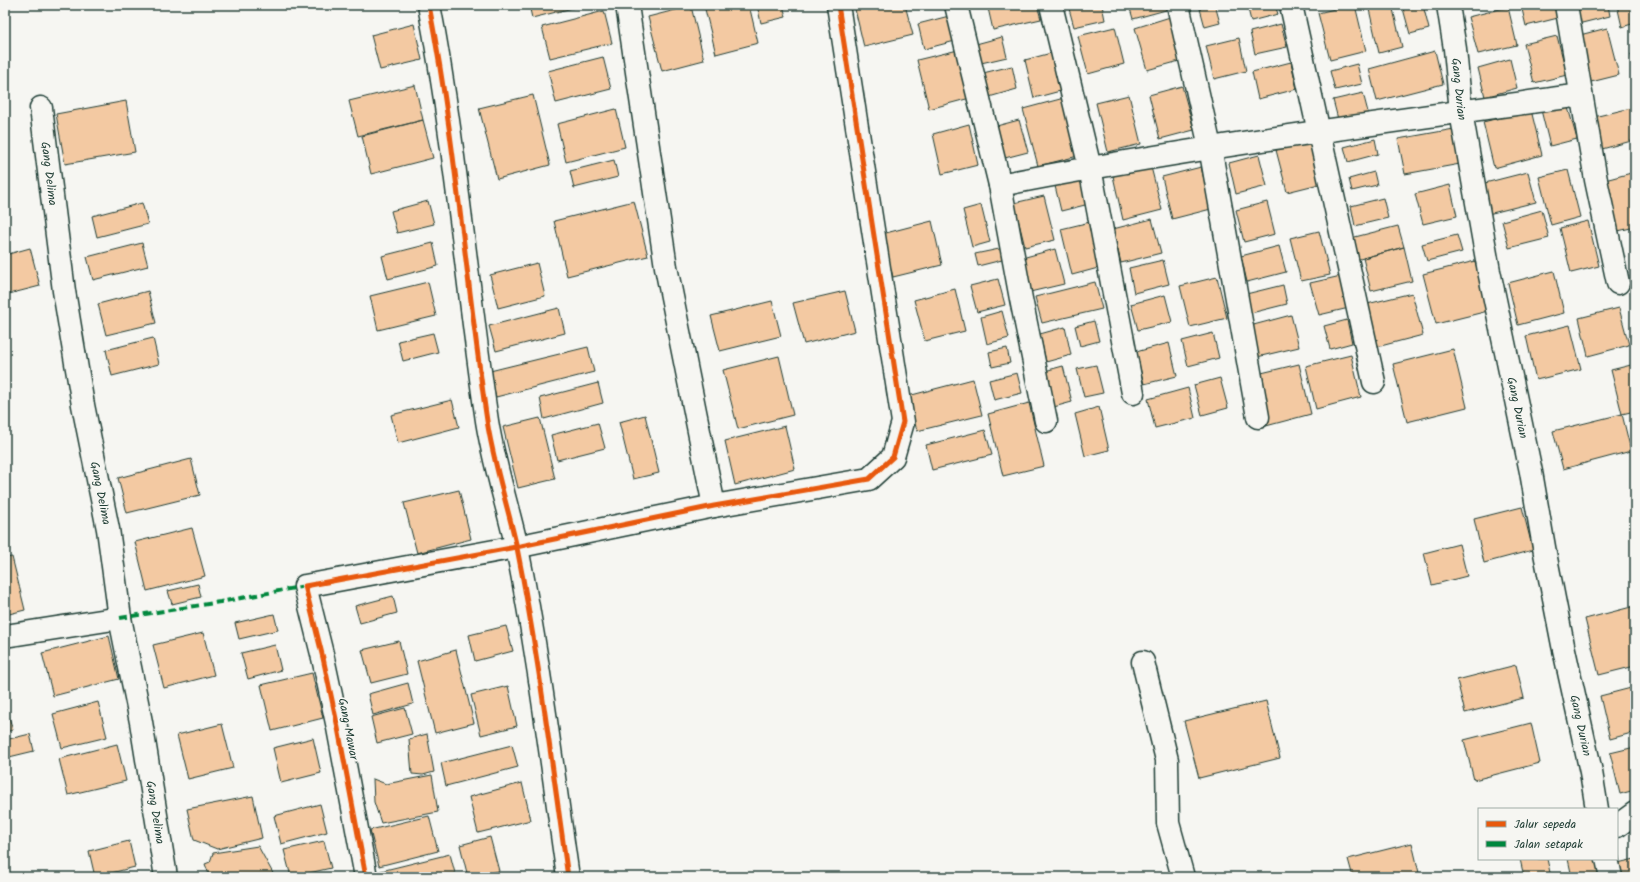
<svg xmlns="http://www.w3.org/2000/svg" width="1640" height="882" viewBox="0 0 1640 882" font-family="Kalam,sans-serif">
<rect width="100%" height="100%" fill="#f6f6f2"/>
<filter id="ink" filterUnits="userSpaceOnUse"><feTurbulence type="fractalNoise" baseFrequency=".025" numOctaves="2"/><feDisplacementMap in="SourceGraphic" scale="8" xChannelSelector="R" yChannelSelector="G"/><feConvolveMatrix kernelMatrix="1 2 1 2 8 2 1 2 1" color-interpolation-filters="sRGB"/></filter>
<g filter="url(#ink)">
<!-- building -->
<path fill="#f3c9a2" stroke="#1f3d34" d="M529 5H585L532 18Z
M704 5H749L758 43 716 54Z
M757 5H783L786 17 761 23Z
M854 5H905L913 35 864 47Z
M998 5H1037L1041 19 993 30 988 8Z
M1068 5H1102L1105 20 1074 27Z
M1129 5H1165L1166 10 1133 19Z
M1199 5H1215L1220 23 1205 27Z
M1247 5H1275L1278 14 1251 21Z
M1351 5H1355L1366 51 1330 60 1318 13Z
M1368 5H1392L1402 47 1379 53Z
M1402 5H1423L1429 29 1410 34Z
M1521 5H1554L1558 18 1526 26Z
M1574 5H1608L1610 16 1578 24Z
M1617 5H1633L1635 23 1622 27Z
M691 6 704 60 662 71 648 17Z
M1508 7 1517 45 1478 54 1468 17Z
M604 11 612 43 550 58 542 27Z
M953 15 959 40 924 49 918 24Z
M1170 17 1183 60 1147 70 1135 28Z
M414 24 422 60 380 70 371 35Z
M1281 24 1287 47 1255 54 1250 32Z
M1115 27 1124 64 1088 74 1078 36Z
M1607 28 1619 75 1587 83 1576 36Z
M1557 36 1567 75 1534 83 1524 44Z
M1002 37 1007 57 981 63 976 44Z
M1239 38 1246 71 1214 79 1206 46Z
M958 50 970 98 929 109 917 60Z
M1435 51 1443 84 1377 101 1369 69Z
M1055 52 1064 90 1034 98 1025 60Z
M1635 53V72L1631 54Z
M603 57 611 89 556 103 548 71Z
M1510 59 1517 88 1485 97 1478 68Z
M1291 62 1297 89 1258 99 1252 72Z
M1357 64 1362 84 1335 90 1330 71Z
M1012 66 1017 89 989 97 983 73Z
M415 85 423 120 358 136 349 101Z
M1182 86 1194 130 1160 139 1149 95Z
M1363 93 1369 116 1339 123 1333 100Z
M533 95 550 165 497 179 479 108Z
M1129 95 1141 144 1108 152 1096 103Z
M1064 98 1078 156 1038 166 1023 109Z
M126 101 135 152 65 164 56 114Z
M1567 104 1577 139 1550 146 1541 110Z
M1631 108 1635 125V140L1602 149 1594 117Z
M616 109 625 147 566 162 557 124Z
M1531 110 1542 155 1494 168 1483 122Z
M423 120 433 158 371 174 362 136Z
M1019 120 1028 152 997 160 989 128Z
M969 124 978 165 942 174 933 134Z
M1454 129 1460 164 1405 174 1398 139Z
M1375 139 1378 154 1348 162 1344 147Z
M1313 141 1323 183 1287 192 1276 150Z
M1259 155 1267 186 1236 194 1229 163Z
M614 160 618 177 574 188 570 171Z
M1151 167 1162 210 1123 220 1113 176Z
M1201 167 1211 209 1172 219 1162 177Z
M1568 170 1580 217 1551 225 1539 177Z
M1374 172 1377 185 1352 191 1349 179Z
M1528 172 1536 202 1488 214 1481 184Z
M1635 172V227L1618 231 1605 180Z
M1083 179 1089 204 1061 211 1055 186Z
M1450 185 1457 216 1423 224 1415 194Z
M1044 196 1055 240 1025 247 1014 203Z
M1383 198 1388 218 1355 226 1351 206Z
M428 201 434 224 397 233 391 211Z
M634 201 648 256 567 276 554 221Z
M1267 202 1275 234 1244 242 1236 210Z
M142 203 148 224 97 237 92 216Z
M981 205 990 242 972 247 963 210Z
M1542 210 1549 238 1509 248 1502 221Z
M1152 219 1161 253 1121 263 1113 229Z
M932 221 942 265 893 277 882 234Z
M1588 221 1599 266 1571 273 1560 228Z
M1090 222 1102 267 1072 275 1061 229Z
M1398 226 1404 247 1356 260 1351 238Z
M1319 231 1330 275 1301 281 1290 238Z
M1457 235 1462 252 1427 261 1422 244Z
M142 243 148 266 93 280 87 257Z
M433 243 438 266 388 279 382 256Z
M1279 246 1286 272 1247 282 1241 256Z
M1404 247 1412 281 1371 291 1363 258Z
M30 248 40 286 5 295V255Z
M1004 248 1006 259 978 266 975 254Z
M1055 249 1064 284 1030 292 1022 258Z
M1163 260 1169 284 1134 293 1129 268Z
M1475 261 1488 311 1436 324 1423 274Z
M537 263 545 296 498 308 490 275Z
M1554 271 1564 313 1518 325 1508 283Z
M1341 276 1349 308 1319 315 1310 283Z
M1217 277 1227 318 1190 327 1180 286Z
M998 279 1005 305 977 312 970 286Z
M428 282 436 316 378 330 370 296Z
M1095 282 1102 309 1042 323 1035 297Z
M1283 285 1287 304 1247 314 1242 295Z
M955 289 965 331 925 341 914 300Z
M148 291 156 323 106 335 98 304Z
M845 291 855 331 804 344 793 303Z
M1412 293 1423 335 1373 348 1363 305Z
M1165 295 1172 322 1138 330 1131 304Z
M772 301 781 336 720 351 711 316Z
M559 308 565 333 496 351 489 326Z
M1619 308 1629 345 1588 356 1579 318Z
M1002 311 1009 338 987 344 981 317Z
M1291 315 1299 347 1253 358 1246 327Z
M1347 320 1352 343 1330 349 1324 326Z
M1094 321 1099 341 1080 346 1075 326Z
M1570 325 1581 369 1536 380 1526 336Z
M1065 327 1071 355 1046 362 1040 334Z
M433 333 438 352 403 361 398 341Z
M1213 333 1219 358 1188 366 1182 341Z
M153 338 159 364 112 376 106 350Z
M1169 343 1177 376 1144 384 1136 352Z
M588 347 594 372 496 397 490 371Z
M1007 348 1010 363 992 367 989 352Z
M1453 349 1467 407 1407 422 1393 364Z
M1351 355 1361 397 1316 409 1306 366Z
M779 356 793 415 738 429 723 370Z
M1299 364 1311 414 1266 426 1253 375Z
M1635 364V411L1622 414 1611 370Z
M1096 365 1103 393 1084 397 1077 369Z
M1063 366 1072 402 1050 408 1041 372Z
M1017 373 1022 393 994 400 989 380Z
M1220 378 1228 408 1202 415 1194 385Z
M973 379 982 415 917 431 908 396Z
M598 383 603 403 544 419 540 398Z
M1188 388 1195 418 1155 428 1148 399Z
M452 400 459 427 398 443 391 415Z
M1029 403 1044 466 1003 476 988 414Z
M1099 407 1109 450 1085 456 1075 414Z
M1622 414 1631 451 1563 469 1553 431Z
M645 415 659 473 633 479 619 422Z
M540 418 555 479 518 488 503 427Z
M598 423 605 448 557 460 551 435Z
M785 426 795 469 735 485 725 441Z
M985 430 992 455 932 470 926 445Z
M191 459 200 495 127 513 118 478Z
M459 490 471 539 417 553 404 503Z
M1522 507 1533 550 1484 563 1474 519Z
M192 528 205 576 147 591 135 542Z
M1459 544 1467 576 1432 585 1424 553Z
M12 557 25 610 5 615V558Z
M198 584 201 597 172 604 168 591Z
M393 596 397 613 360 623 355 606Z
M1635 606V666L1599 675 1585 619Z
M274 614 278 630 239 639 235 623Z
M506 626 513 651 475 661 469 635Z
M203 633 214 675 164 688 153 645Z
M109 636 119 679 53 696 42 653Z
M399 641 407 674 371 683 362 650Z
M275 645 281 670 248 679 241 653Z
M456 650 474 723 435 733 417 661Z
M1516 665 1524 698 1465 713 1457 680Z
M312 673 323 718 272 731 261 685Z
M408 683 413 704 373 715 368 694Z
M508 686 517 726 481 735 471 695Z
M1635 687V732L1610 739 1600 696Z
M1266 701 1280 758 1199 778 1184 721Z
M98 702 107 737 62 748 53 714Z
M5 705 13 730 5 732Z
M405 708 412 734 377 743 371 717Z
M1531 723 1540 763 1474 780 1464 740Z
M222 724 233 768 188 779 177 735Z
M30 734 34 751 5 758V740Z
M427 734 434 772 423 775 412 774 409 739Z
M313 738 321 773 281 783 273 748Z
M117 744 126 781 68 795 59 759Z
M512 745 518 767 446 786 441 763Z
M1635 747V790L1620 794 1610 753Z
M432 775 438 812 381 823 374 802 373 779 386 784Z
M522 783 531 820 478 833 469 797Z
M253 796 262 838 217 849 194 840 187 809Z
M320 804 327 832 281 844 274 816Z
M429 816 438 851 379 866 370 830Z
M490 837 499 871 468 877 460 845Z
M129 841 135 867 95 877 89 851Z
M324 841 331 868 291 877 284 850Z
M1412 843 1420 877H1353L1348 859Z
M258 846 275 877H210L205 864 210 862 213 853Z
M450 854 456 877H373V873Z
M1520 859H1547L1551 877H1524Z
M1568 859H1595L1600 877H1572Z
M1635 859V877H1617L1613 864Z"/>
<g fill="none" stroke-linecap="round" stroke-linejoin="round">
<defs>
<g id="street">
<path d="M429 5C455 140 466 278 486 414 492 459 507 503 517 548 539 657 552 767 568 877"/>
<path d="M627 5 666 267 714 506"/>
<path d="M956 5 1000 185 1021 299 1046 421"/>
<path d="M1051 5 1090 168 1133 393"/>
<path d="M1178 5 1210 147 1258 417"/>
<path d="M1291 5 1374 382"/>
<path id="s1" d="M1448 5 1455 49 1461 112 1489 271 1531 472 1545 553 1563 645 1591 772 1597 809"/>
<path d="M1566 5 1596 180 1618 283"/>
<path id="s2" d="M41 108 64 291 83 405 108 529 120 618 141 722 166 877"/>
<path d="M1000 185C1193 147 1387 122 1581 95"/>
<path d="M5 636 120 618"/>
<path d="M1143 662 1167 760 1168 823 1183 877"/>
<path d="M1617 826 1635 813"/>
<path d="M1607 859 1611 877"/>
<path d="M366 877 338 728 323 658 305 586 516 547 714 506 869 479 893 457 903 422 838 5"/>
</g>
</defs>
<!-- street casing -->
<use href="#street" stroke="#1f3d34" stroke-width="25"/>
<!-- street -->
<use href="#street" stroke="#f6f6f2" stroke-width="22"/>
<!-- quiet -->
<path stroke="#00873e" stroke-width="4" stroke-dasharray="8 4" stroke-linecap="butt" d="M120 618 220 602 305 586"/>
<defs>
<path id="cycleway" d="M429 5C455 140 466 278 486 414 492 459 507 503 517 548 539 657 552 767 568 877
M366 877 338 728 323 658 305 586 516 547 714 506 869 479 893 457 903 422 838 5"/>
</defs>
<!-- cycleway casing -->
<use href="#cycleway" stroke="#f6f6f2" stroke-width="8"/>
<!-- cycleway -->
<use href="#cycleway" stroke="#e8590c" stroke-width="5"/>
</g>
</g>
<g text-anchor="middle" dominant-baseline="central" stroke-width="3.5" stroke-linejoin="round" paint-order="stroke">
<!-- street labels -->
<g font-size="12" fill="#1f3d34" stroke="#f6f6f2">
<text stroke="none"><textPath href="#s1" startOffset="85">Gang Durian</textPath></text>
<text stroke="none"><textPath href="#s2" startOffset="66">Gang Delima</textPath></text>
<text stroke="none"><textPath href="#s1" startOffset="409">Gang Durian</textPath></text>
<text stroke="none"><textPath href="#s2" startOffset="390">Gang Delima</textPath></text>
<text stroke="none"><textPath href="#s1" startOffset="733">Gang Durian</textPath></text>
<text transform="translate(348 729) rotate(79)">Gang Mawar</text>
<text stroke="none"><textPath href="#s2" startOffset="714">Gang Delima</textPath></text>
</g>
</g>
<!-- margin -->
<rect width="1640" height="882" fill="none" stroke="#f6f6f2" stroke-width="20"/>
<rect x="10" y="10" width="1620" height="862" fill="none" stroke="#1f3d34" stroke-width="1.5" filter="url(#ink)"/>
<!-- legend -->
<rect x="1478" y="808" width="140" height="52" fill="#f6f6f2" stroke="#a0aca6"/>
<rect x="1486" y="821" width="20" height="6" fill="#e8590c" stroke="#a0aca6"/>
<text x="1514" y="828" font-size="12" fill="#1f3d34">Jalur sepeda</text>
<rect x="1486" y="841" width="20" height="6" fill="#00873e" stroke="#a0aca6"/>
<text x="1514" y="848" font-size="12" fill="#1f3d34">Jalan setapak</text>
</svg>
